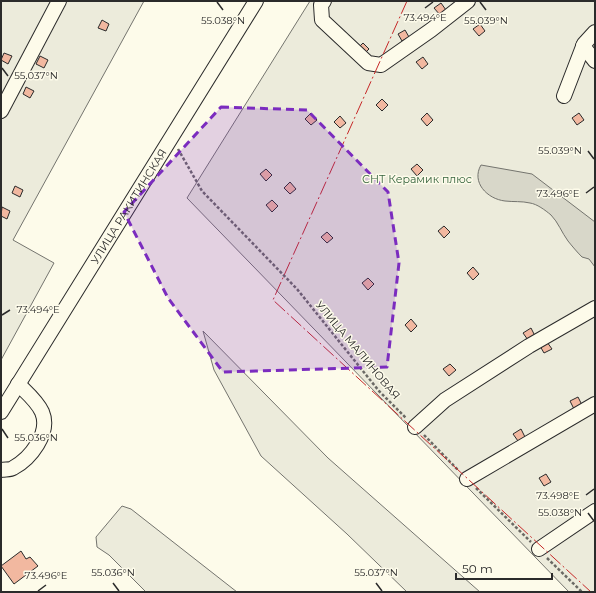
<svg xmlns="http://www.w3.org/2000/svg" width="596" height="593" viewBox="0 0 596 593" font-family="Montserrat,sans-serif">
<rect width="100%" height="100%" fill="#fdfbea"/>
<!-- green -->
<path fill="#ecebdb" stroke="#74746e" d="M1 1H144L13 240 54 263 1 360Z
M310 1H595V592H569L187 198Z
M203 331 328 458 480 592H407L347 534 261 456 214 370Z
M122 506 131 509 237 592H146L109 555 97 547 96 537Z"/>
<!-- water -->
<path fill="#d8d7c9" stroke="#74746e" d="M481 165 532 174 595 222V267L589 259 582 257C577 252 572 246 568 241 562 233 558 222 551 215 545 210 537 204 530 203 522 201 513 202 505 201 487 199 471 182 481 165Z"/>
<!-- building -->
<path fill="#f2b8a0" stroke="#2b2b2b" d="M441 3 446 10 440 15 434 8Z
M102 20 109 24 106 31 98 28Z
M480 24 485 31 479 36 473 29Z
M405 30 409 37 402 41 398 34Z
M363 43 369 49 363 55 357 49Z
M4 53 12 56 8 64 1 60Z
M40 56 48 60 44 68 36 64Z
M423 57 428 64 422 69 416 62Z
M26 87 34 91 30 98 23 94Z
M382 99 388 105 382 111 376 105Z
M311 113 317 120 311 125 305 119Z
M427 113 433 120 427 126 421 119Z
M579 113 584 120 577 125 572 118Z
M340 116 346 123 340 128 334 122Z
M417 164 423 170 417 176 411 169Z
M266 169 272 175 266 181 260 174Z
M290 182 296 189 290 194 284 188Z
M15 186 23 190 20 197 12 193Z
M272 200 278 206 272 212 266 205Z
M2 207 10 211 7 219 1 216Z
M444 226 450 232 444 238 438 231Z
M327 232 333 238 327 243 321 237Z
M473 267 479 274 473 280 467 273Z
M368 278 374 284 368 290 362 283Z
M411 319 417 326 411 332 405 325Z
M531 328 535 336 528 340 523 333Z
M547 342 552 349 544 353 540 346Z
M450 364 456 370 449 376 443 369Z
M578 397 582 405 574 409 570 401Z
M521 429 525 437 518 441 513 434Z
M546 474 551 482 544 486 539 478Z
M21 551 26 559 30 557 38 566 14 584 1 566Z"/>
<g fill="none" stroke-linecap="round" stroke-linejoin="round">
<defs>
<g id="minor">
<path d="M324 1 321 5 322 20 368 63 381 65 431 30 468 1"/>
<path d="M583 46 595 61"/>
<path d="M564 96 584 44 595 32"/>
<path d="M1 111 59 1"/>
<path id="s1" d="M1 412 256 1"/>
<path d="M415 427 445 400 529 346 595 308"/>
<path d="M1 470C5 469 10 470 13 468 30 459 51 433 42 412 37 401 27 393 18 384"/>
<path d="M467 479 595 404"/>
<path d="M539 549 595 511"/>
</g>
</defs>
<!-- minor casing -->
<use href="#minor" stroke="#2b2b2b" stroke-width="16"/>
<!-- path -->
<path stroke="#6a6964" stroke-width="2.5" stroke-dasharray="3 2" stroke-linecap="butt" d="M178 149 202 191 297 289 379 391 406 418
M424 435 458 470
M476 488 531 542
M547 558 582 592"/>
<!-- minor -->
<use href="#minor" stroke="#fdfbea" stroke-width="14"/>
<!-- power -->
<path stroke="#c62828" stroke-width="1" stroke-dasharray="14 3 2 3" stroke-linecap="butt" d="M407 1 273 300 591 592"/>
</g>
<!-- marked area -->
<path fill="#7b2cbf" fill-opacity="0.2" stroke="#7b2cbf" stroke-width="3" stroke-dasharray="8 5" stroke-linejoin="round" d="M221 107 307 110 388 192 399 263 387 367 223 372 168 298 124 212Z"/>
<!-- ticks -->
<path fill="none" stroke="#2b2b2b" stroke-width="1.5" d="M217 2 223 10M480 2 486 10M425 8 433 2M2 68 8 76M588 151 594 159M586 193 594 187M2 315 10 310M2 429 8 438M586 495 594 489M588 513 594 521M113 583 119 591M376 583 382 591M38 591 46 585"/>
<g text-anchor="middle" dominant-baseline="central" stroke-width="3" stroke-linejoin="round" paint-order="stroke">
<!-- park labels -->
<g font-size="11" fill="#34623c" stroke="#fdfbea">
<text x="417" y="179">СНТ Керамик плюс</text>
</g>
<!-- street labels -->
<g font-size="11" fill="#2b2b2b" stroke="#fdfbea">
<text stroke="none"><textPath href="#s1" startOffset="242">УЛИЦА РАКИТИНСКАЯ</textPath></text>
<text transform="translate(358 350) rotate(50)">УЛИЦА МАЛИНОВАЯ</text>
</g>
</g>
<g font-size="10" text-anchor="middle" fill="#2b2b2b" stroke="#fdfbea" stroke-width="3" stroke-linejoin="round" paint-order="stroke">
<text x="425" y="21">73.494°E</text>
<text x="223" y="24">55.038°N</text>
<text x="486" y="24">55.039°N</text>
<text x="36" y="79">55.037°N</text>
<text x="560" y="154">55.039°N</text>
<text x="558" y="197">73.496°E</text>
<text x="38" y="313">73.494°E</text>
<text x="36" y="441">55.036°N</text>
<text x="558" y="499">73.498°E</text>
<text x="560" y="516">55.038°N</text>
<text x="113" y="576">55.036°N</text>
<text x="376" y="576">55.037°N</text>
<text x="46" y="579">73.496°E</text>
</g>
<!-- border -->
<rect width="596" height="593" fill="none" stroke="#2b2b2b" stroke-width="4"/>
<!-- scale -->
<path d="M456 573v6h96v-6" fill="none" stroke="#2b2b2b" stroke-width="2"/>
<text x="462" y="573" font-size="12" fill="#2b2b2b" stroke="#fdfbea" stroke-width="3" paint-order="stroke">50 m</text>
</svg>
